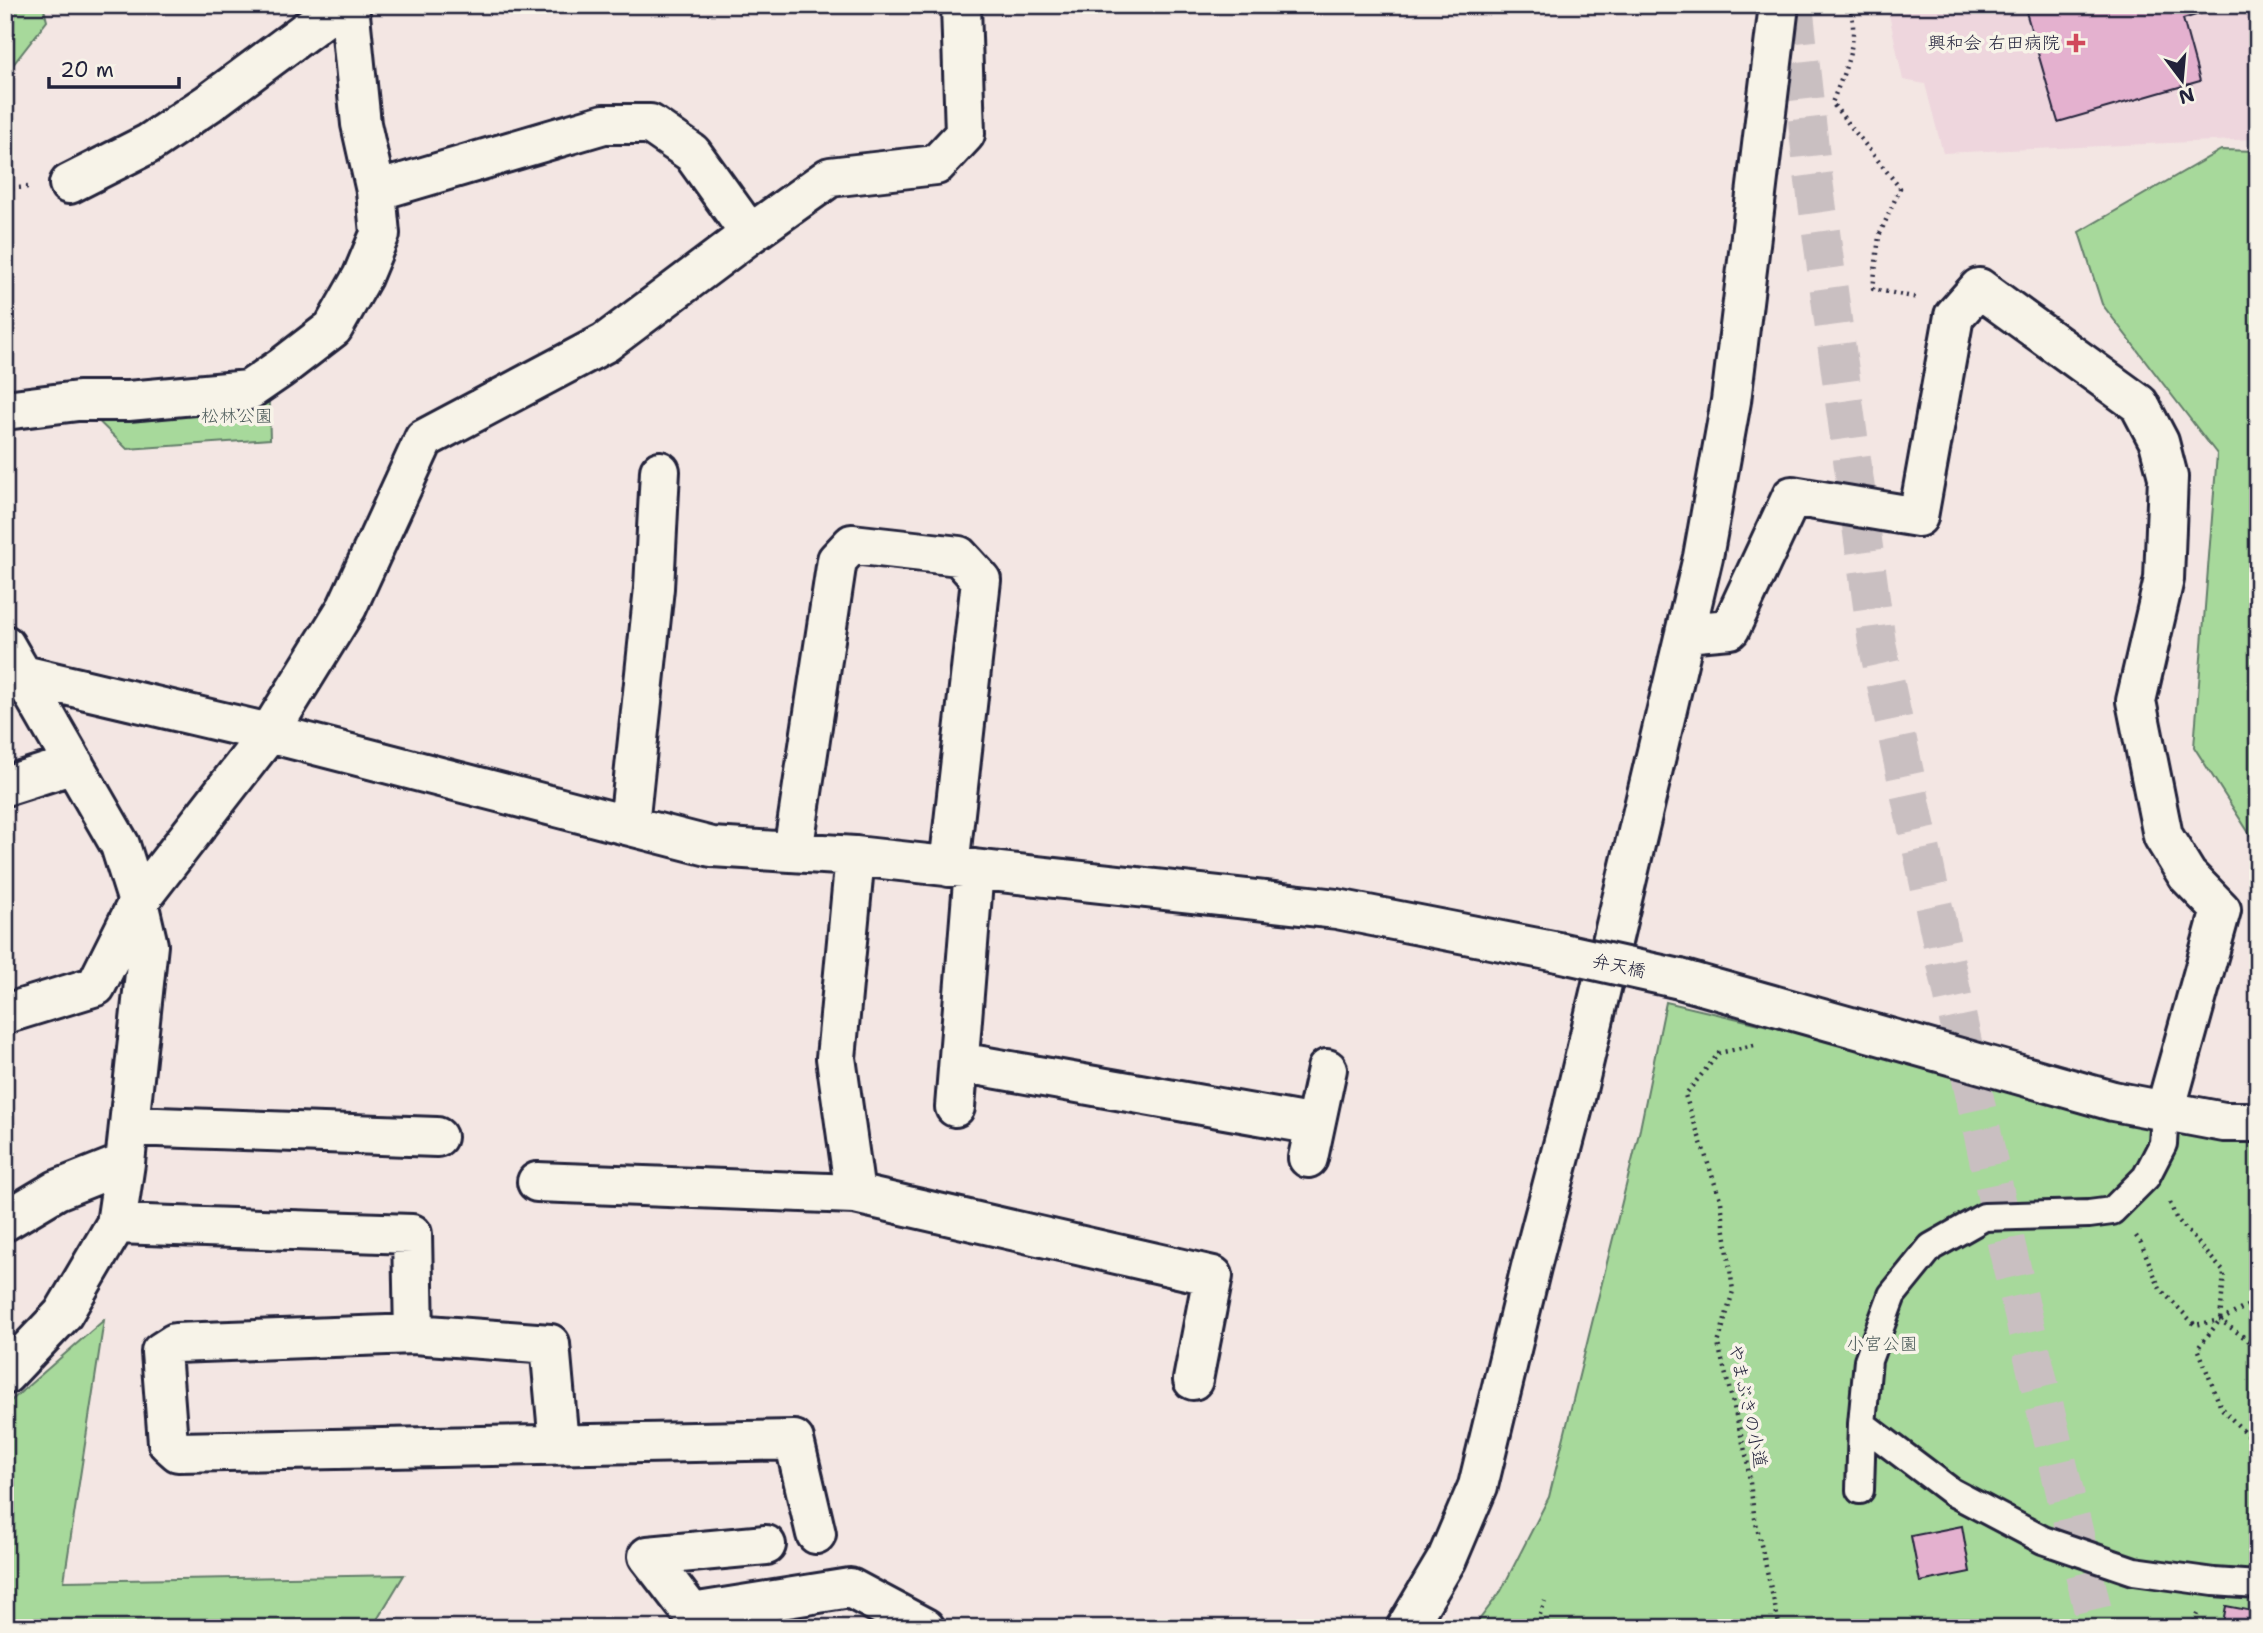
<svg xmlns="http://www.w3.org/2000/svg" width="2263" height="1633" viewBox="0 0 2263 1633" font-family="'Shantell Sans','Klee One',sans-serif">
<rect width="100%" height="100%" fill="#f3e6e3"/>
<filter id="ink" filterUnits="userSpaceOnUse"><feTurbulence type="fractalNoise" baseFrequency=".0143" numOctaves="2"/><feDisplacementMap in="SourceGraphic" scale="14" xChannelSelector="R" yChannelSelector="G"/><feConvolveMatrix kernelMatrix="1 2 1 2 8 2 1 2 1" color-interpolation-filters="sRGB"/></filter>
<g filter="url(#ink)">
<!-- built -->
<path fill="#eed6dd" d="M1887 5H2258V139L1943 153 1925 84 1903 80Z"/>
<!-- green -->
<path fill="#a7d99b" stroke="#647e6b" stroke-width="2" d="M5 5H43L47 21 5 75Z
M2221 150 2258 151V847L2194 747 2217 454 2102 304 2079 232Z
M268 377 270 439 127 449 78 401Z
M1666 1002 2258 1141V1628H1473L1501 1591 1549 1497 1640 1129Z
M104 1320 64 1581 404 1575 372 1628H5V1406Z"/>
<!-- building -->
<path fill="#e4b1cf" stroke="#22223b" stroke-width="2" d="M2024 5H2229L2183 19 2200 81 2058 122Z
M1962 1526 1970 1572 1920 1582 1911 1536Z
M2226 1606 2258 1612V1628H2222Z"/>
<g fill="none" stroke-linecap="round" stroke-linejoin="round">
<!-- secondary-tunnel -->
<path stroke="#c9bfc1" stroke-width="38" stroke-dasharray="38 19" stroke-linecap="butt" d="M1794 5 1812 166 1877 643 2007 1247 2097 1628"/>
<defs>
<path id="lane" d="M1862 1424 1952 1492 2043 1540 2134 1571 2214 1582 2258 1585
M1860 1490 1862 1424 1868 1360 1892 1295 1931 1247 1984 1217 2089 1214 2112 1211 2146 1177 2163 1144 2165 1111"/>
<path id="street" d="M69 184 148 144 209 103 341 5
M376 191 604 124H650L692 153 750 234
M5 410 78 401H128L249 390 281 368 333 328 362 277 380 234 376 191 361 124 349 5
M1685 633 1730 629 1792 496 1918 517 1954 316 1979 288 2139 404 2159 442 2168 477 2164 579 2136 701 2163 836 2187 875 2221 910 2165 1111
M5 645 120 845 138 902 148 945 125 1163 116 1224 63 1314 5 1375
M23 675 269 733 712 847 855 856 1337 909 1558 952
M5 786 74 764
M629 825 654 588 660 471
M793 852 837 560 852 544 959 556 981 580 949 867
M855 856 836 1058 855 1194 1213 1276 1193 1380
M1680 979 2113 1101 2224 1122H2258
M5 1014 96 986 138 902 269 733 347 607 424 439 605 343 750 234 830 177 936 165 965 134 961 5
M959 1062 1315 1125
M955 1107 974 869
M129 1126 437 1137
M1308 1158 1327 1069
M537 1182 855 1194
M5 1221 57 1190 125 1163
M116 1224 412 1234 414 1334 550 1344 559 1444
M414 1334 175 1343 161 1352 168 1443 178 1452 794 1440 816 1534
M766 1545 648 1556 692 1613 850 1588 925 1628
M1406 1628 1447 1559 1478 1486 1531 1267 1572 1111 1703 557 1731 401 1779 5"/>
</defs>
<!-- lane casing -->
<use href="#lane" stroke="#22223b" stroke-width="32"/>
<!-- street casing -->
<use href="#street" stroke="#22223b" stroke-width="44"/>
<!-- path -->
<path stroke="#22223b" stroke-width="4.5" stroke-dasharray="2 5" stroke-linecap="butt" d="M1849 5C1861 39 1844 71 1832 103L1900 188 1879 236 1873 289 1918 298
M5 189 29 187
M1754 1045 1719 1053 1685 1095 1721 1202 1733 1291 1718 1344 1747 1459 1754 1514 1780 1628
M2170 1203 2176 1218 2224 1272 2220 1320 2198 1348 2221 1408 2258 1446
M2136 1236 2141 1243 2160 1289 2195 1325 2220 1320 2255 1345 2258 1357
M2221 1320 2258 1300
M1535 1628 1545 1601
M2191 1628 2198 1614"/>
<!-- lane -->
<use href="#lane" stroke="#f7f3e8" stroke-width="26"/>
<!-- street -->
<use href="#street" stroke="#f7f3e8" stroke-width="38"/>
<defs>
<path id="street-bridge" d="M1558 952 1680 979"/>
</defs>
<!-- street-bridge casing -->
<use href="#street-bridge" stroke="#22223b" stroke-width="44" stroke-linecap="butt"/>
<!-- street-bridge -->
<use href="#street-bridge" stroke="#f7f3e8" stroke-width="38"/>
</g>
</g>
<!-- markers -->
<path fill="#d1495b" stroke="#f7f3e8" stroke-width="2.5" d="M2072.5 32.5h7v7h7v7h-7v7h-7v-7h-7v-7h7z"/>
<g text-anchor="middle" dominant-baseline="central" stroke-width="7" stroke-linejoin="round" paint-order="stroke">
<!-- poi labels -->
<g font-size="18" fill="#22223b" stroke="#f7f3e8" text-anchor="end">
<text x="2060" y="43">興和会 右田病院</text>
</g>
<!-- park labels -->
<g font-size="18" fill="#4a5958" stroke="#f7f3e8">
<text x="237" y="416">松林公園</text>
<text x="1882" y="1344">小宮公園</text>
</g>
<!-- street labels -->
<g font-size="18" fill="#22223b" stroke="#f7f3e8">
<text transform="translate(1619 966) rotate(12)">弁天橋</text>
<text transform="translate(1748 1406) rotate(78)">やまぶきの小道</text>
</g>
</g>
<!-- margin -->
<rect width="2263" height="1633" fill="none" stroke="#f7f3e8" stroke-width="28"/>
<rect x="14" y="14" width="2235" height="1605" fill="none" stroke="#22223b" stroke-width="2.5" filter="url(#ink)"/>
<!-- north arrow -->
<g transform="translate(2182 80) rotate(164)" stroke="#f7f3e8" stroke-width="5" paint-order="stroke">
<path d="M0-5L12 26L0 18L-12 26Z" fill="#22223b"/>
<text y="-10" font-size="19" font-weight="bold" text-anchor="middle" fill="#22223b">N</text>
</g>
<!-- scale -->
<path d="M49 77v10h130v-10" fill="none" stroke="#22223b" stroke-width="3.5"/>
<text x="60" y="77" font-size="21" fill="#22223b" stroke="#f7f3e8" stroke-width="5" paint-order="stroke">20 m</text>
</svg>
